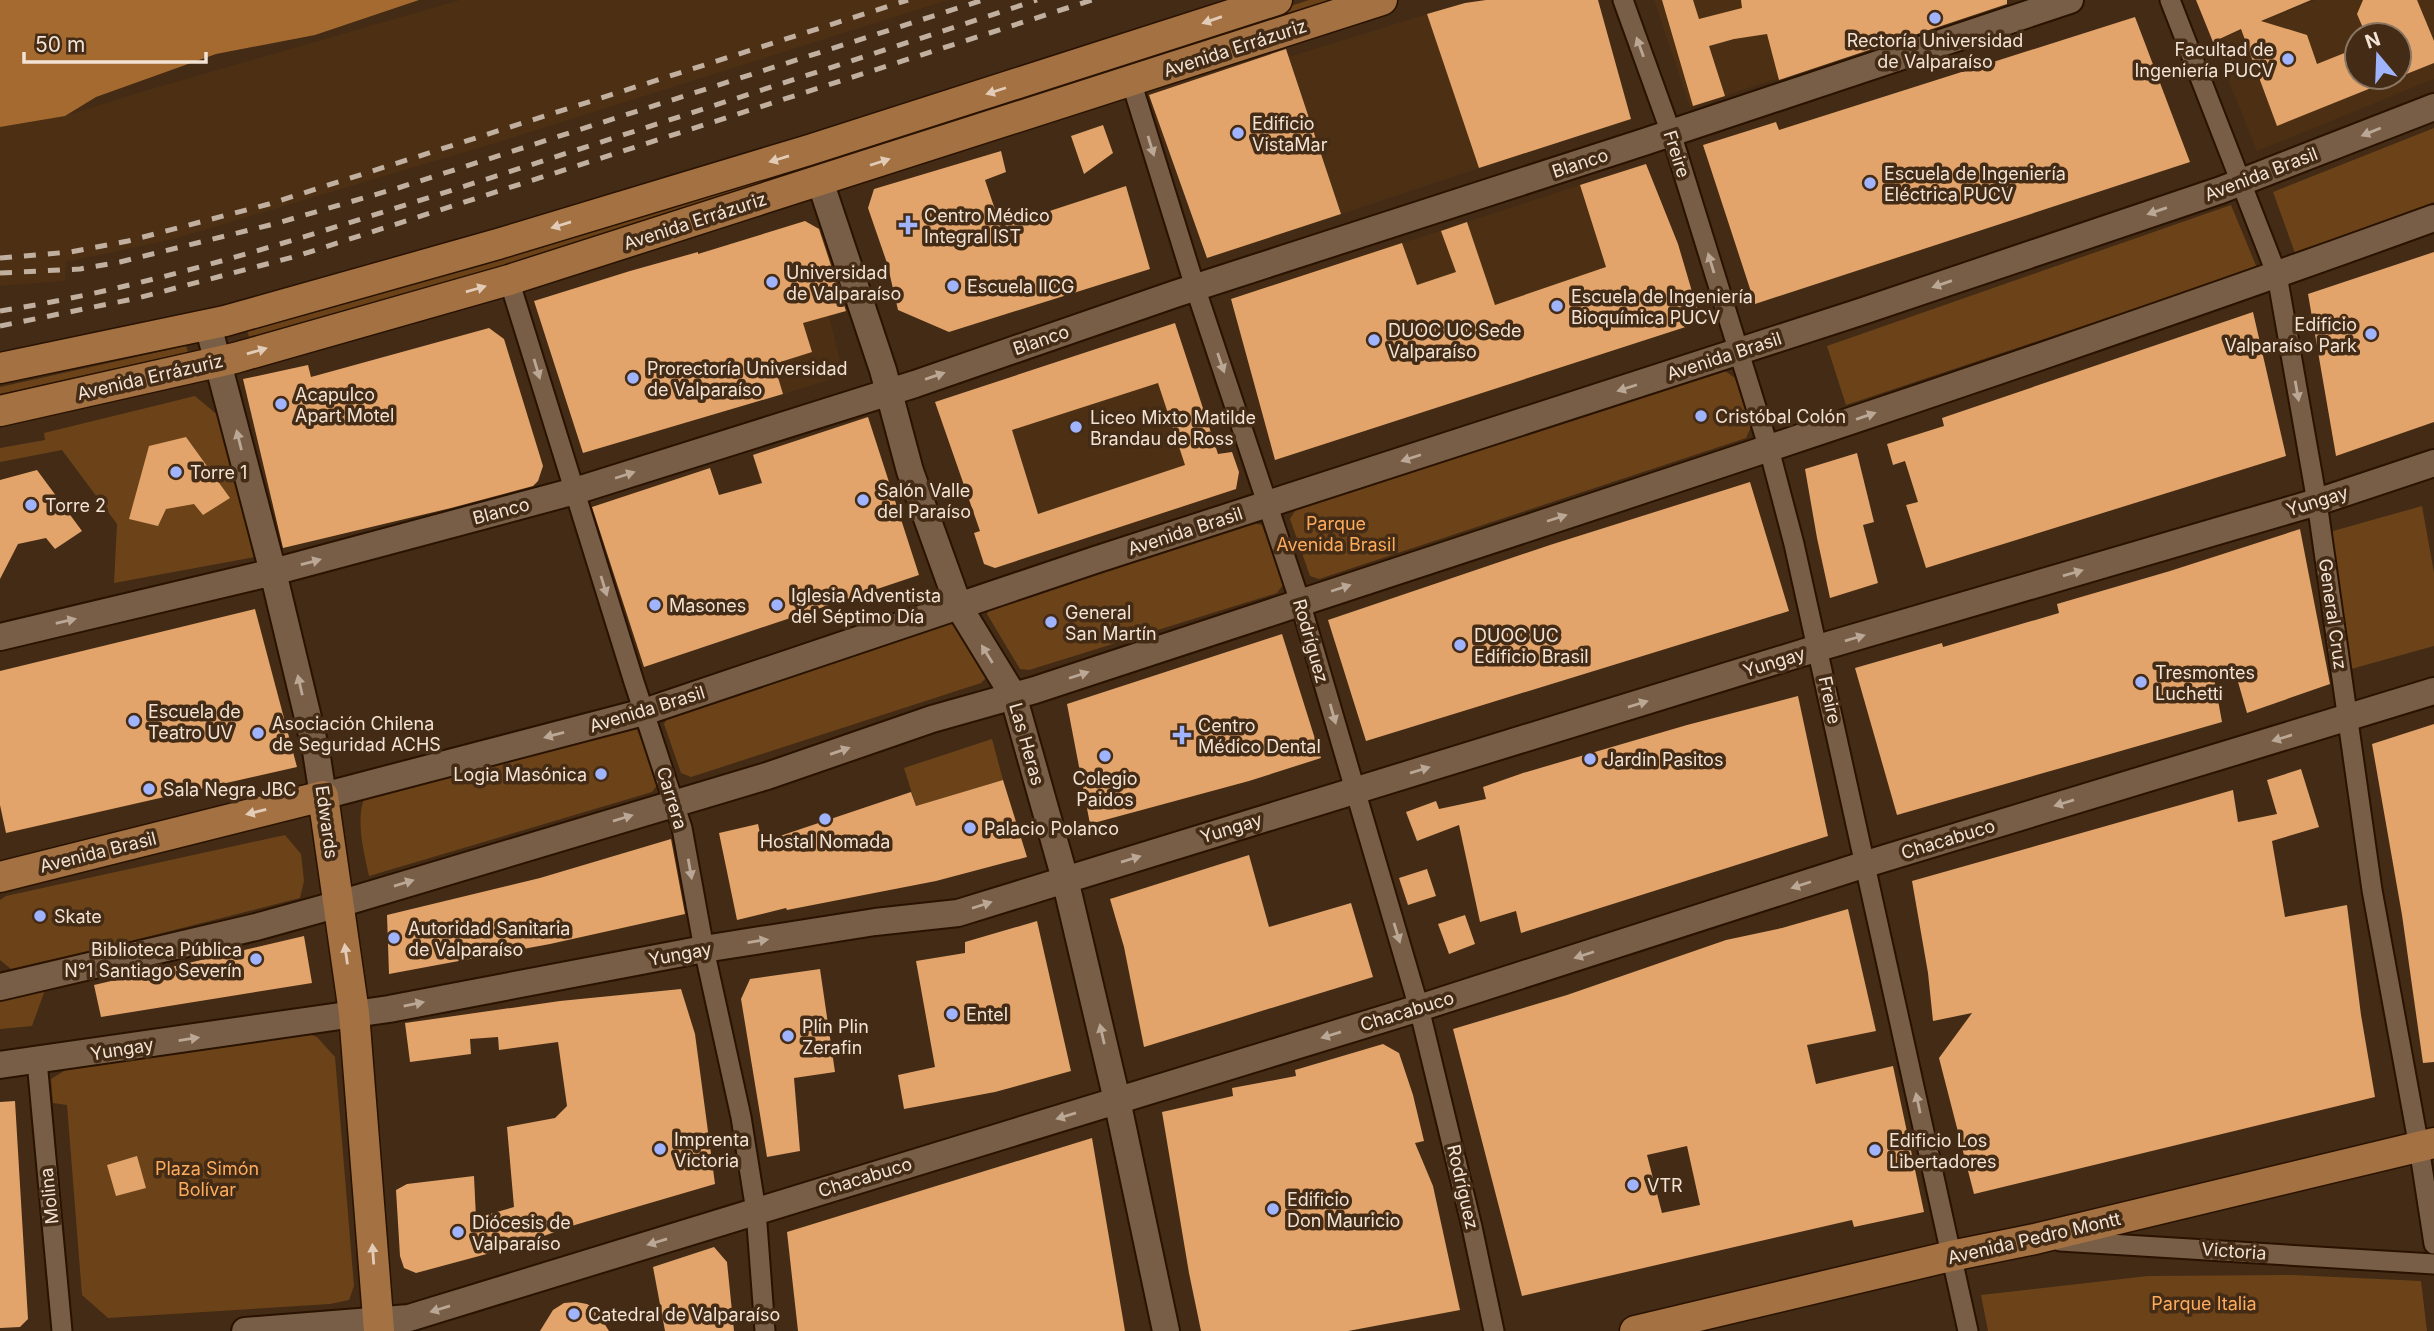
<svg xmlns="http://www.w3.org/2000/svg" width="2434" height="1331" viewBox="0 0 2434 1331" font-family="Inter,sans-serif">
<rect width="100%" height="100%" fill="#432b15"/>
<!-- built -->
<path fill="#4d3013" fill-rule="evenodd" d="M460 0H948L502 141 174 239 66 262 65 281 0 286V127L65 116 141 92Z
M1654 0H1904L1908 36 1690 107Z
M2315 0H2434V79L2257 151 2213 42ZM2357 35H2399V77H2357Z
M1427 14 1479 168 1341 214 1289 57Z
M1580 185 1630 344 1275 460 1231 299Z
M805 221 821 229 846 311 829 316 841 364 837 375 826 381 783 394 777 374 714 310 698 254Z
M1175 323 1217 454 1232 452 1239 472 1236 489 995 568 984 564 974 533 980 531 935 402Z"/>
<!-- green -->
<path fill="#6c4319" d="M1309 0H1335L1161 57 1159 48Z
M1085 73 1088 84 452 282 250 340 247 330 527 251Z
M2434 128V202L2295 253 2273 192Z
M2231 205 2257 268 1846 405 1827 346Z
M186 346 188 352 0 394V387Z
M1725 371 1735 378 1751 427 1746 438 1319 579 1310 576 1290 519 1298 506Z
M195 396 220 417 255 557 114 583 117 524 62 450 0 462V448L45 440 44 433Z
M2422 506 2434 573V646L2351 669 2326 533Z
M1249 522 1262 525 1283 585 1277 593 1029 670 1020 669 987 614 991 605Z
M947 620 959 623 987 677 981 683 691 777 681 773 664 724 672 709Z
M636 727 659 783 652 792 369 876C364 853 355 819 365 796Z
M992 739 1003 780 916 806 904 768Z
M285 835 301 854 304 881 300 898 24 968 11 969 0 960V900L6 896Z
M45 990 32 1026 0 1029V1000Z
M299 1030 317 1037 335 1057 354 1286 349 1300 330 1304 108 1318 82 1295 67 1105 53 1103 51 1079 69 1068Z
M2292 1275 2421 1281 2427 1331H1988L1981 1295 2148 1276Z"/>
<!-- water -->
<path fill="#a46a30" d="M0 0H419L315 35 216 54 96 97 65 116 0 127Z"/>
<!-- building -->
<path fill="#e2a46b" fill-rule="evenodd" d="M1486 0H1598L1631 119 1479 168 1427 14 1465 3Z
M1662 0H1693L1699 19 1742 8 1741 0H2007V4L1779 80 1767 34 1734 39 1709 46 1725 96 1693 106Z
M2196 0H2311L2261 21 2307 35 2317 64 2357 48V77L2396 78 2277 126 2241 29 2213 42Z
M2363 0H2417L2434 41V63L2399 77V35H2366L2357 14Z
M2135 17 2190 162 1755 304 1703 145 1776 122 1779 130Z
M1286 49 1341 214 1207 258 1149 95Z
M1103 125 1113 153 1084 174 1071 136Z
M1001 151 1006 172 985 180 1001 227 1126 186 1150 269 949 332 898 310 887 263 868 208 874 189Z
M1646 164 1678 244 1701 322 1275 460 1231 299 1402 243 1417 285 1456 272 1441 231 1467 222 1495 305 1606 267 1580 185Z
M805 221 819 229 846 311 803 323 812 352 774 364 783 394 583 453 534 301 630 271 698 252V254Z
M2434 252V422L2336 456 2308 294Z
M2253 312 2286 456 1926 568 1906 505 1918 502 1905 461 1893 465 1887 444 1944 426 1942 418Z
M1175 323 1218 454 1232 452 1239 472 1236 489 995 568 984 564 974 533 980 531 935 402ZM1158 383 1185 465 1038 514 1012 430Z
M489 328 504 339 543 466 538 481 533 486 451 508 283 548 243 379 308 365 311 377Z
M868 417 919 575 644 667 592 507 710 468 719 495 762 483 753 455Z
M186 437 230 498 203 515 194 504 166 509 158 526 129 519 149 446Z
M1857 453 1874 522 1863 525 1878 583 1830 598 1817 538 1805 469Z
M37 470 82 531 55 549 46 538 18 544 0 579V480Z
M1750 482 1789 611 1366 741 1328 620 1550 545Z
M2300 529 2330 684 2247 713 2234 668 2213 673 2222 722 1897 815 1855 668 1942 643 1943 647 2059 613 2057 604 2170 571Z
M255 609 297 767 6 833 0 805V671Z
M1282 634 1321 758 1249 781 1090 824 1067 704Z
M1798 696 1828 836 1521 933 1516 911 1480 922 1459 825 1417 841 1406 812 1436 801 1439 809 1486 799 1483 787 1523 773 1687 725Z
M2434 724V1062L2423 1063 2402 915 2372 744Z
M2301 769 2319 827 2272 841 2285 917 2347 905 2361 1015 2375 1097 1974 1194 1939 1058 1972 1013 1933 1021 1928 973 1912 881 2233 790 2238 822 2277 814 2267 780Z
M1003 780 1027 857 936 881 787 910 786 908 737 920 719 833 758 824 762 842 911 792 916 806Z
M671 839 685 914 550 944 389 974 387 915 540 878Z
M1249 855 1269 927 1351 903 1373 977 1144 1047 1124 947 1110 899Z
M1427 869 1436 896 1408 905 1399 878Z
M1848 909 1876 1031 1807 1045 1816 1084 1893 1066 1924 1212 1854 1227 1852 1220 1522 1296 1453 1029 1567 995 1726 940 1782 928ZM1687 1146 1700 1205 1662 1213 1647 1155Z
M1465 915 1475 944 1449 954 1438 924Z
M1037 921 1071 1071 995 1092 904 1109 898 1075 935 1067 916 961 965 953V942Z
M304 936 312 983 101 1017 94 985Z
M820 969 835 1072 794 1078 800 1151 767 1157 741 999 750 979Z
M681 989 695 1034 715 1184 568 1227 517 1246 416 1273 404 1268 400 1256 396 1190 407 1184 474 1176 476 1218 514 1207 507 1127 555 1118 567 1106 558 1042 499 1050 498 1037 470 1039 471 1054 410 1062 405 1023 560 1001Z
M1383 1044 1399 1053 1413 1095 1424 1141 1415 1143 1433 1186 1460 1310 1348 1331H1201L1189 1273 1162 1112 1233 1096 1232 1088 1296 1076 1295 1070Z
M15 1101 28 1319 20 1327 0 1328V1102Z
M1092 1138 1125 1331H798L787 1232Z
M137 1156 146 1188 116 1196 107 1165Z
M714 1247 727 1262 734 1331H665L653 1267Z
M576 1302 587 1304 595 1309 609 1331H540L553 1310 564 1303Z"/>
<g fill="none" stroke-linecap="round" stroke-linejoin="round">
<defs>
<path id="street" d="M1623 0 1671 133 1769 449 1794 544 1968 1331
M2170 0 2277 275 2317 502 2372 890 2419 1147 2434 1244
M1131 81 1195 287 1300 602 1419 1008 1472 1227 1494 1331
M509 280 634 682 682 828 704 949 741 1117 756 1211 765 1331
M37 1061 62 1331
M2060 1241 2434 1264"/>
<path id="secondary" d="M820 181 883 370 910 471 959 607 1013 695 1065 879 1117 1100 1166 1331
M208 325 273 572 316 751 323 796 644 712 1095 560 1860 312 2221 190 2434 107
M0 637 273 572 575 491 915 384 1175 294 1644 142 2070 0
M0 987 256 927 339 904 767 776 932 719 1035 690C1502 536 1971 386 2434 218
M0 1065 389 1009 704 949 875 922 958 913 1818 648 2317 502 2434 463
M245 1331 409 1318 1419 1008 1866 864 2434 691"/>
<path id="primary" d="M0 368 225 321 498 244 809 150 1277 0
M0 411 235 358 509 280 1382 0
M0 877 323 796 354 1013 379 1331
M1635 1331 1951 1256 2035 1239 2434 1143"/>
</defs>
<!-- street casing -->
<use href="#street" stroke="#291300" stroke-width="23"/>
<!-- secondary casing -->
<use href="#secondary" stroke="#291300" stroke-width="30"/>
<!-- primary casing -->
<use href="#primary" stroke="#291300" stroke-width="33"/>
<!-- street -->
<use href="#street" stroke="#785e46" stroke-width="19"/>
<!-- secondary -->
<use href="#secondary" stroke="#785e46" stroke-width="26"/>
<!-- primary -->
<use href="#primary" stroke="#a47242" stroke-width="30"/>
<!-- rail -->
<path stroke="#c1af9f" stroke-width="5" stroke-dasharray="12 12" stroke-linecap="butt" d="M0 258 70 252 128 241 269 204 908 0
M0 273 80 269 120 262 274 224 398 188 983 0
M0 311C158 286 310 235 462 187 654 125 846 63 1037 0
M0 326 138 298 297 256 1092 0"/>
</g>
<!-- one-way arrows -->
<defs><path id="oneway-solid" d="M-6-.8H1V-3.2L6.5 0L1 3.2V.8H-6Z" transform="scale(1.75)"/></defs>
<g fill="#e2ccb8">
<use href="#oneway-solid" transform="translate(1212 20) rotate(161)"/>
<use href="#oneway-solid" transform="translate(996 91) rotate(162)"/>
<use href="#oneway-solid" transform="translate(779 159) rotate(163)"/>
<use href="#oneway-solid" transform="translate(880 162) rotate(-18)"/>
<use href="#oneway-solid" transform="translate(561 225) rotate(163)"/>
<use href="#oneway-solid" transform="translate(476 289) rotate(-16)"/>
<use href="#oneway-solid" transform="translate(257 351) rotate(-16)"/>
<use href="#oneway-solid" transform="translate(256 812) rotate(166)"/>
<use href="#oneway-solid" transform="translate(346 954) rotate(-98)"/>
<use href="#oneway-solid" transform="translate(373 1254) rotate(-94)"/>
</g>
<g fill="#bba795">
<use href="#oneway-solid" transform="translate(1640 47) rotate(-110)"/>
<use href="#oneway-solid" transform="translate(2371 132) rotate(158)"/>
<use href="#oneway-solid" transform="translate(1151 146) rotate(73)"/>
<use href="#oneway-solid" transform="translate(2157 211) rotate(161)"/>
<use href="#oneway-solid" transform="translate(1711 263) rotate(-107)"/>
<use href="#oneway-solid" transform="translate(1942 284) rotate(161)"/>
<use href="#oneway-solid" transform="translate(1221 363) rotate(71)"/>
<use href="#oneway-solid" transform="translate(537 369) rotate(73)"/>
<use href="#oneway-solid" transform="translate(935 376) rotate(-19)"/>
<use href="#oneway-solid" transform="translate(1627 388) rotate(162)"/>
<use href="#oneway-solid" transform="translate(2297 391) rotate(80)"/>
<use href="#oneway-solid" transform="translate(1866 416) rotate(-19)"/>
<use href="#oneway-solid" transform="translate(239 440) rotate(-104)"/>
<use href="#oneway-solid" transform="translate(1411 458) rotate(162)"/>
<use href="#oneway-solid" transform="translate(625 475) rotate(-18)"/>
<use href="#oneway-solid" transform="translate(1557 518) rotate(-18)"/>
<use href="#oneway-solid" transform="translate(311 562) rotate(-15)"/>
<use href="#oneway-solid" transform="translate(2073 573) rotate(-16)"/>
<use href="#oneway-solid" transform="translate(604 586) rotate(73)"/>
<use href="#oneway-solid" transform="translate(1341 588) rotate(-18)"/>
<use href="#oneway-solid" transform="translate(66 621) rotate(-13)"/>
<use href="#oneway-solid" transform="translate(1855 638) rotate(-16)"/>
<use href="#oneway-solid" transform="translate(987 654) rotate(-122)"/>
<use href="#oneway-solid" transform="translate(1079 675) rotate(-18)"/>
<use href="#oneway-solid" transform="translate(300 685) rotate(-103)"/>
<use href="#oneway-solid" transform="translate(1638 704) rotate(-17)"/>
<use href="#oneway-solid" transform="translate(1333 714) rotate(74)"/>
<use href="#oneway-solid" transform="translate(554 735) rotate(165)"/>
<use href="#oneway-solid" transform="translate(2282 738) rotate(163)"/>
<use href="#oneway-solid" transform="translate(840 751) rotate(-19)"/>
<use href="#oneway-solid" transform="translate(1420 770) rotate(-17)"/>
<use href="#oneway-solid" transform="translate(2064 803) rotate(163)"/>
<use href="#oneway-solid" transform="translate(623 818) rotate(-17)"/>
<use href="#oneway-solid" transform="translate(1131 859) rotate(-17)"/>
<use href="#oneway-solid" transform="translate(690 869) rotate(80)"/>
<use href="#oneway-solid" transform="translate(404 883) rotate(-17)"/>
<use href="#oneway-solid" transform="translate(1801 885) rotate(162)"/>
<use href="#oneway-solid" transform="translate(982 905) rotate(-18)"/>
<use href="#oneway-solid" transform="translate(1397 933) rotate(73)"/>
<use href="#oneway-solid" transform="translate(758 941) rotate(-9)"/>
<use href="#oneway-solid" transform="translate(1584 955) rotate(162)"/>
<use href="#oneway-solid" transform="translate(414 1004) rotate(-11)"/>
<use href="#oneway-solid" transform="translate(1102 1034) rotate(-103)"/>
<use href="#oneway-solid" transform="translate(1331 1035) rotate(163)"/>
<use href="#oneway-solid" transform="translate(189 1039) rotate(-9)"/>
<use href="#oneway-solid" transform="translate(1918 1103) rotate(-102)"/>
<use href="#oneway-solid" transform="translate(1066 1116) rotate(163)"/>
<use href="#oneway-solid" transform="translate(657 1242) rotate(163)"/>
<use href="#oneway-solid" transform="translate(440 1309) rotate(163)"/>
</g>
<!-- markers -->
<g fill="#a0b3fd" stroke="#432b15" stroke-width="2.5">
<circle cx="1935" cy="18" r="7"/>
<circle cx="2288" cy="59" r="7"/>
<circle cx="1238" cy="133" r="7"/>
<circle cx="1870" cy="183" r="7"/>
<path d="M904.5 214.5h7v7h7v7h-7v7h-7v-7h-7v-7h7z"/>
<circle cx="772" cy="282" r="7"/>
<circle cx="953" cy="286" r="7"/>
<circle cx="1557" cy="306" r="7"/>
<circle cx="2371" cy="334" r="7"/>
<circle cx="1374" cy="340" r="7"/>
<circle cx="633" cy="378" r="7"/>
<circle cx="281" cy="404" r="7"/>
<circle cx="1701" cy="416" r="7"/>
<circle cx="1076" cy="427" r="7"/>
<circle cx="176" cy="472" r="7"/>
<circle cx="863" cy="500" r="7"/>
<circle cx="31" cy="505" r="7"/>
<circle cx="655" cy="605" r="7"/>
<circle cx="777" cy="605" r="7"/>
<circle cx="1051" cy="622" r="7"/>
<circle cx="1460" cy="645" r="7"/>
<circle cx="2141" cy="682" r="7"/>
<circle cx="134" cy="721" r="7"/>
<circle cx="258" cy="733" r="7"/>
<path d="M1178.5 724.5h7v7h7v7h-7v7h-7v-7h-7v-7h7z"/>
<circle cx="1105" cy="756" r="7"/>
<circle cx="1590" cy="759" r="7"/>
<circle cx="601" cy="774" r="7"/>
<circle cx="149" cy="789" r="7"/>
<circle cx="825" cy="819" r="7"/>
<circle cx="970" cy="828" r="7"/>
<circle cx="40" cy="916" r="7"/>
<circle cx="394" cy="938" r="7"/>
<circle cx="256" cy="959" r="7"/>
<circle cx="952" cy="1014" r="7"/>
<circle cx="788" cy="1036" r="7"/>
<circle cx="660" cy="1149" r="7"/>
<circle cx="1875" cy="1150" r="7"/>
<circle cx="1633" cy="1185" r="7"/>
<circle cx="1273" cy="1209" r="7"/>
<circle cx="458" cy="1232" r="7"/>
<circle cx="574" cy="1314" r="7"/>
</g>
<g text-anchor="middle" dominant-baseline="central" stroke-width="7" stroke-linejoin="round" paint-order="stroke">
<!-- poi labels -->
<g font-size="18" fill="#f2e3d5" stroke="#432b15" text-anchor="start">
<text x="1935" y="40" text-anchor="middle">Rectoría Universidad<tspan x="1935" dy="21">de Valparaíso</tspan></text>
<text x="2274" y="49" text-anchor="end">Facultad de<tspan x="2274" dy="21">Ingeniería PUCV</tspan></text>
<text x="1252" y="123">Edificio<tspan x="1252" dy="21">VistaMar</tspan></text>
<text x="1884" y="173">Escuela de Ingeniería<tspan x="1884" dy="21">Eléctrica PUCV</tspan></text>
<text x="924" y="215">Centro Médico<tspan x="924" dy="21">Integral IST</tspan></text>
<text x="786" y="272">Universidad<tspan x="786" dy="21">de Valparaíso</tspan></text>
<text x="967" y="286">Escuela IICG</text>
<text x="1571" y="296">Escuela de Ingeniería<tspan x="1571" dy="21">Bioquímica PUCV</tspan></text>
<text x="2357" y="324" text-anchor="end">Edificio<tspan x="2357" dy="21">Valparaíso Park</tspan></text>
<text x="1388" y="330">DUOC UC Sede<tspan x="1388" dy="21">Valparaíso</tspan></text>
<text x="647" y="368">Prorectoría Universidad<tspan x="647" dy="21">de Valparaíso</tspan></text>
<text x="295" y="394">Acapulco<tspan x="295" dy="21">Apart Motel</tspan></text>
<text x="1715" y="416">Cristóbal Colón</text>
<text x="1090" y="417">Liceo Mixto Matilde<tspan x="1090" dy="21">Brandau de Ross</tspan></text>
<text x="190" y="472">Torre 1</text>
<text x="877" y="490">Salón Valle<tspan x="877" dy="21">del Paraíso</tspan></text>
<text x="45" y="505">Torre 2</text>
<text x="791" y="595">Iglesia Adventista<tspan x="791" dy="21">del Séptimo Día</tspan></text>
<text x="669" y="605">Masones</text>
<text x="1065" y="612">General<tspan x="1065" dy="21">San Martín</tspan></text>
<text x="1474" y="635">DUOC UC<tspan x="1474" dy="21">Edificio Brasil</tspan></text>
<text x="2155" y="672">Tresmontes<tspan x="2155" dy="21">Luchetti</tspan></text>
<text x="148" y="711">Escuela de<tspan x="148" dy="21">Teatro UV</tspan></text>
<text x="272" y="723">Asociación Chilena<tspan x="272" dy="21">de Seguridad ACHS</tspan></text>
<text x="1198" y="725">Centro<tspan x="1198" dy="21">Médico Dental</tspan></text>
<text x="1604" y="759">Jardin Pasitos</text>
<text x="587" y="774" text-anchor="end">Logia Masónica</text>
<text x="1105" y="778" text-anchor="middle">Colegio<tspan x="1105" dy="21">Paidos</tspan></text>
<text x="163" y="789">Sala Negra JBC</text>
<text x="984" y="828">Palacio Polanco</text>
<text x="825" y="841" text-anchor="middle">Hostal Nomada</text>
<text x="54" y="916">Skate</text>
<text x="408" y="928">Autoridad Sanitaria<tspan x="408" dy="21">de Valparaíso</tspan></text>
<text x="242" y="949" text-anchor="end">Biblioteca Pública<tspan x="242" dy="21">N°1 Santiago Severín</tspan></text>
<text x="966" y="1014">Entel</text>
<text x="802" y="1026">Plin Plin<tspan x="802" dy="21">Zerafin</tspan></text>
<text x="674" y="1139">Imprenta<tspan x="674" dy="21">Victoria</tspan></text>
<text x="1889" y="1140">Edificio Los<tspan x="1889" dy="21">Libertadores</tspan></text>
<text x="1647" y="1185">VTR</text>
<text x="1287" y="1199">Edificio<tspan x="1287" dy="21">Don Mauricio</tspan></text>
<text x="472" y="1222">Diócesis de<tspan x="472" dy="21">Valparaíso</tspan></text>
<text x="588" y="1314">Catedral de Valparaíso</text>
</g>
<!-- street labels -->
<g font-size="18" fill="#f2e3d5" stroke="#432b15">
<text transform="translate(1235 48) rotate(-18)">Avenida Errázuriz</text>
<text transform="translate(1677 154) rotate(72)">Freire</text>
<text transform="translate(1580 163) rotate(-18)">Blanco</text>
<text transform="translate(2261 174) rotate(-21)">Avenida Brasil</text>
<text transform="translate(695 221) rotate(-18)">Avenida Errázuriz</text>
<text transform="translate(1041 340) rotate(-19)">Blanco</text>
<text transform="translate(1724 356) rotate(-18)">Avenida Brasil</text>
<text transform="translate(150 377) rotate(-13)">Avenida Errázuriz</text>
<text transform="translate(2317 501) rotate(-17)">Yungay</text>
<text transform="translate(501 511) rotate(-15)">Blanco</text>
<text transform="translate(1185 531) rotate(-18)">Avenida Brasil</text>
<text transform="translate(2333 614) rotate(82)">General Cruz</text>
<text transform="translate(1311 641) rotate(74)">Rodríguez</text>
<text transform="translate(1774 662) rotate(-17)">Yungay</text>
<text transform="translate(1830 700) rotate(78)">Freire</text>
<text transform="translate(647 709) rotate(-17)">Avenida Brasil</text>
<text transform="translate(1027 744) rotate(74)">Las Heras</text>
<text transform="translate(672 798) rotate(73)">Carrera</text>
<text transform="translate(327 822) rotate(82)">Edwards</text>
<text transform="translate(1231 828) rotate(-17)">Yungay</text>
<text transform="translate(1948 839) rotate(-17)">Chacabuco</text>
<text transform="translate(98 852) rotate(-14)">Avenida Brasil</text>
<text transform="translate(680 954) rotate(-10)">Yungay</text>
<text transform="translate(1407 1011) rotate(-17)">Chacabuco</text>
<text transform="translate(122 1049) rotate(-9)">Yungay</text>
<text transform="translate(865 1177) rotate(-17)">Chacabuco</text>
<text transform="translate(1463 1187) rotate(77)">Rodríguez</text>
<text transform="translate(49 1196) rotate(-96)">Molina</text>
<text transform="translate(2034 1238) rotate(-13)">Avenida Pedro Montt</text>
<text transform="translate(2234 1251) rotate(4)">Victoria</text>
</g>
<!-- park labels -->
<g font-size="18" fill="#fdac5e" stroke="#432b15">
<text x="1336" y="523">Parque<tspan x="1336" dy="21">Avenida Brasil</tspan></text>
<text x="207" y="1168">Plaza Simón<tspan x="207" dy="21">Bolívar</tspan></text>
<text x="2204" y="1303">Parque Italia</text>
</g>
</g>
<!-- north arrow -->
<g transform="translate(2378 56) rotate(341)"><circle r="33" fill="#432b15" stroke="#897562" stroke-width="2"/>
<path d="M0-5L12 26L0 18L-12 26Z" fill="#a0b3fd"/>
<text y="-10" font-size="19" font-weight="bold" text-anchor="middle" fill="#f2e3d5">N</text>
</g>
<!-- scale -->
<path d="M24 52v10h182v-10" fill="none" stroke="#f2e3d5" stroke-width="3.5"/>
<text x="35" y="52" font-size="21" fill="#f2e3d5" stroke="#432b15" stroke-width="5" paint-order="stroke">50 m</text>
</svg>
